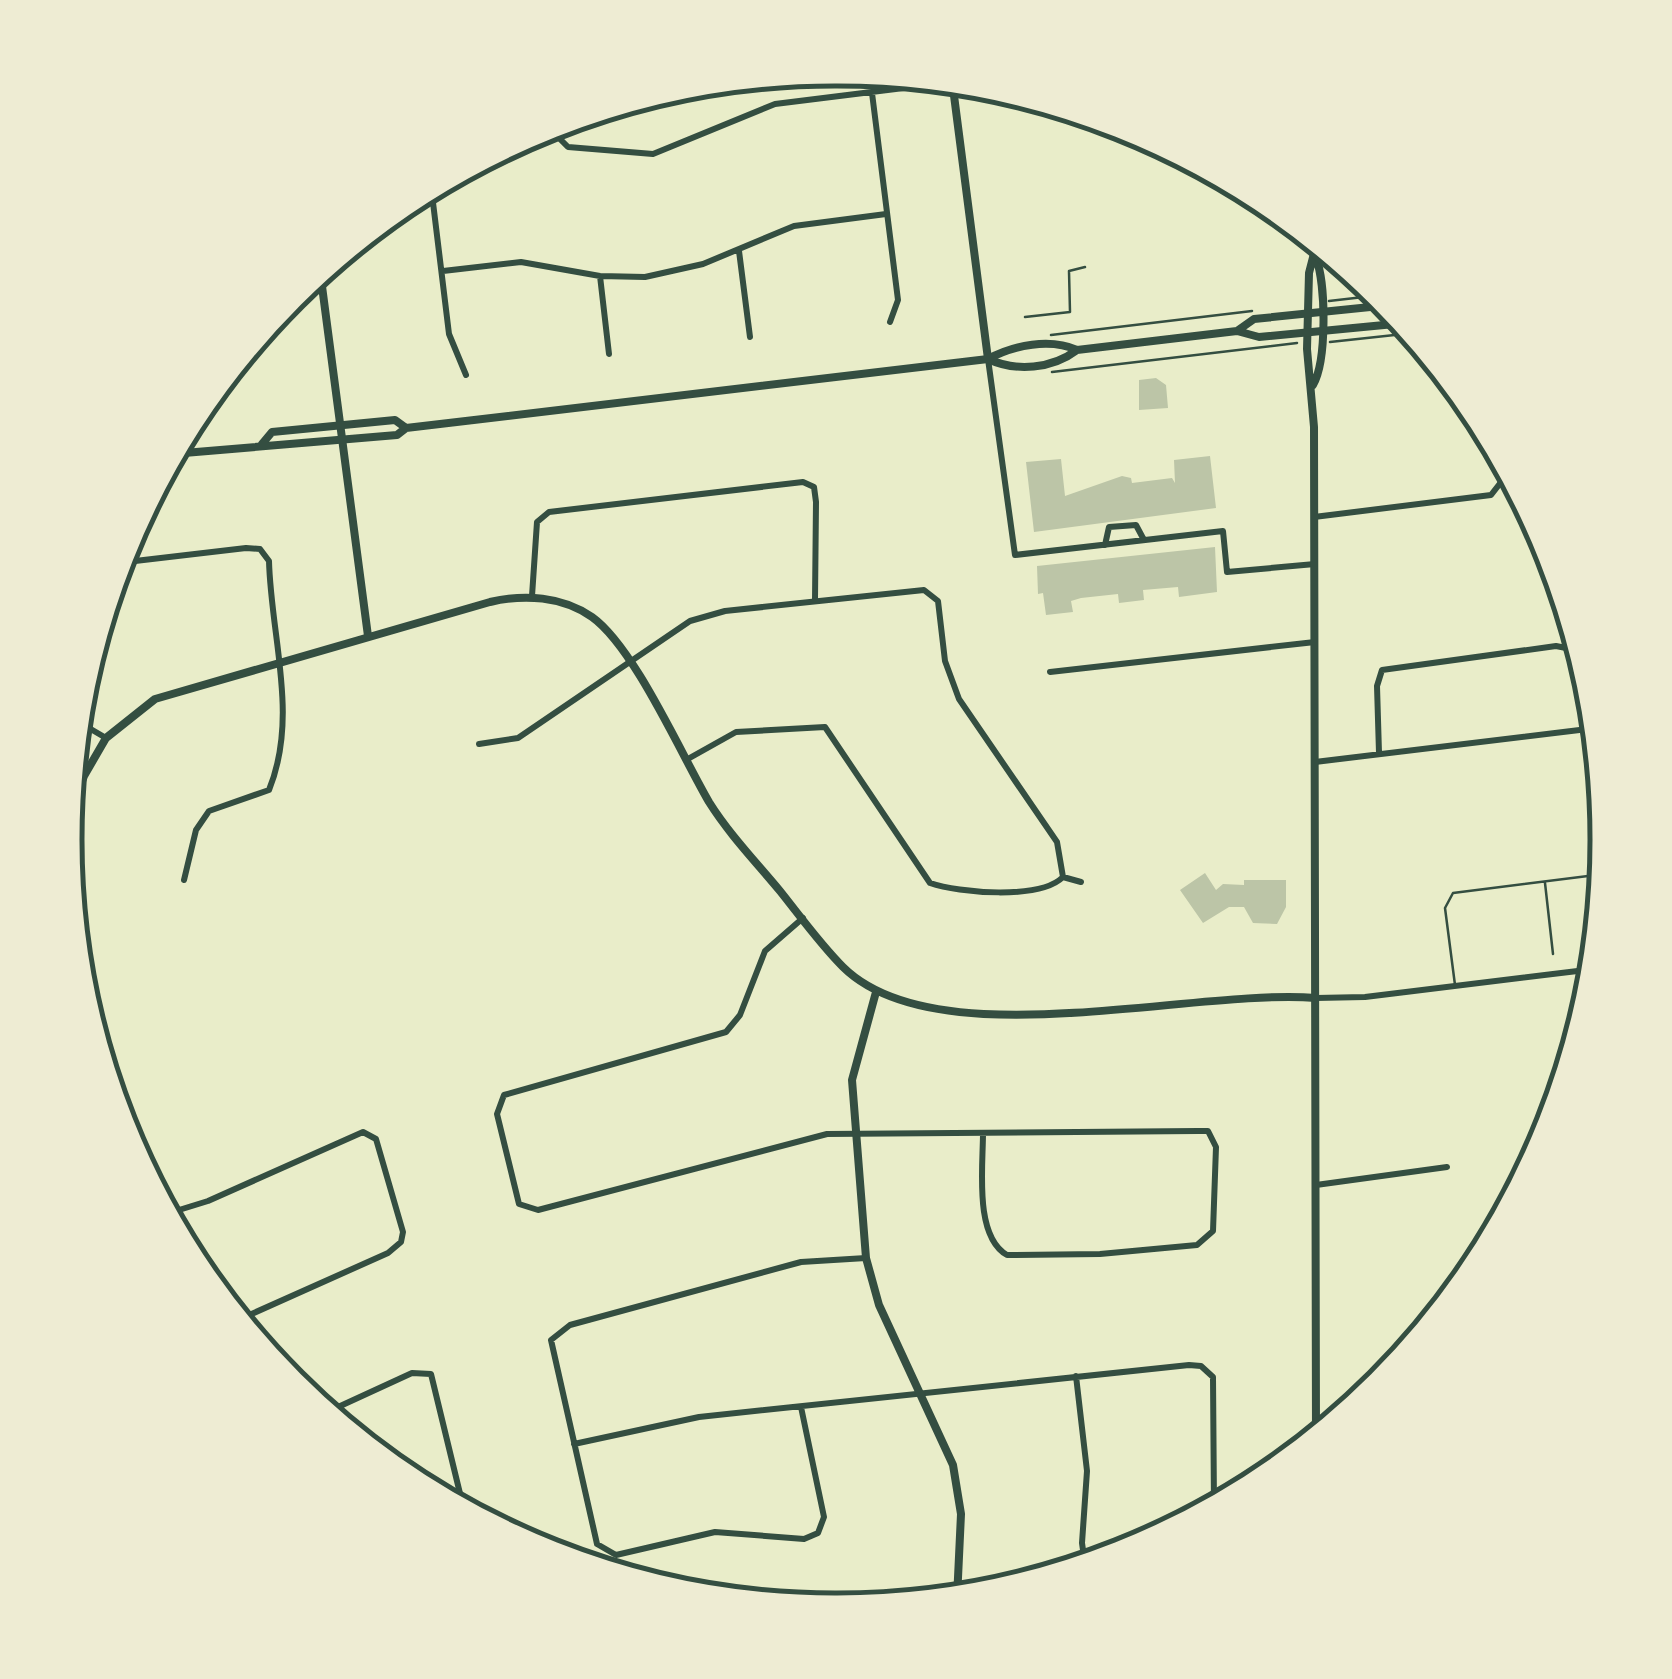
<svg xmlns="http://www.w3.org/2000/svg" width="1672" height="1679" viewBox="0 0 1672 1679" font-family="'Libre Baskerville',serif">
<rect width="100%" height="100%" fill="#e9edc9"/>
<!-- building -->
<path fill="#bcc5a7" d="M1156 378 1166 385 1168 408 1139 410V380Z
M1210 456 1216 508 1034 532 1026 462 1061 459 1065 496 1122 476 1131 478 1132 483 1172 478 1175 483 1174 460Z
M1215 547 1217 592 1179 597 1178 587 1143 590 1144 600 1119 603 1118 594 1081 598 1071 601 1073 612 1046 615 1043 593 1038 594 1037 566Z
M1205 873 1216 890 1223 884 1244 885V880H1286V907L1277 924 1253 923 1244 907H1229L1203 923 1180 890Z"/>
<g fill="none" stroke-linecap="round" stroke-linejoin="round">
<!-- path -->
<path stroke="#344e41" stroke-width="2.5" d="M1329 301 1381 295
M1051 335 1252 311
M1330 342 1413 333
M1052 372 1297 343"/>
<!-- service -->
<path stroke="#344e41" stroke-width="2.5" d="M1025 317 1070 312 1069 271 1085 267
M1545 883 1553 954
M1455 985 1445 908 1453 893 1604 874"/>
<!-- minor -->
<path stroke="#344e41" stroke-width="6" d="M872 93 898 300 890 322
M556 122 558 137 568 147 653 154 775 104 952 82
M431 186 449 334 466 375
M739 251 750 337
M443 271 521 262 600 276 645 277 703 264 794 226 886 214
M600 276 609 354
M988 359 1015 555 1223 531 1227 572 1315 564
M1314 517 1491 495 1505 477 1506 465
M1105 545 1109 527 1136 525 1144 540
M118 563 246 548 260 549 269 561C271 638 299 716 269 790L209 811 196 830 184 880
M532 596 537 522 549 512 803 482 814 487 816 502 815 600
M1050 672 1315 642
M77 721 106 738
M479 744 518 738 690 621 725 611 924 590 938 601 945 661 959 699 1057 842 1063 877
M1379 753 1377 686 1382 670 1556 646 1581 651
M686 760 736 732 825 727 930 883C959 893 1040 900 1063 877
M1315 762 1596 728
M1063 877 1081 882
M803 918 765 951 740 1015 726 1032 504 1095 497 1114 519 1204 538 1210 827 1134 1198 1131H1208L1216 1147 1213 1231 1197 1245 1100 1254 1007 1255C974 1236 983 1167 983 1133
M1316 998 1365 997 1594 969
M1316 1185 1447 1167
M166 1214 208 1201 363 1132 376 1139 403 1232 401 1242 388 1253 238 1320
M1076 1376 1087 1471 1082 1543 1083 1550 1097 1562
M801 1407 824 1517 818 1533 804 1539 715 1532 616 1555 597 1544 551 1340 570 1325 801 1262 866 1258
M325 1413 412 1373 431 1374 464 1510
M574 1444 699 1417 1189 1365 1201 1366 1213 1377 1214 1507
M443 1499 460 1496"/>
<!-- tertiary -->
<path stroke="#344e41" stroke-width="8" d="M320 271 368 636
M1313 385C1327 361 1326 284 1316 258
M67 820 84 776 106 738 155 699 490 602C524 594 562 596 592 617 634 647 681 754 709 802 729 834 756 862 780 891 800 916 820 944 843 967 936 1059 1192 988 1316 998
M876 992 852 1080 866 1258 879 1305 953 1465 961 1514 957 1599
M1316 1438 1314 427 1307 349 1309 273 1317 242"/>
<!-- secondary -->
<path stroke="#344e41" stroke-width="8" d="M952 80 988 359
M1237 331 1254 319 1390 305
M988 359C1016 372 1052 369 1077 350L1237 331 1259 337 1405 323
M262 444 272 432 395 420 406 428
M172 454 397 435 406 428 988 359C1014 345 1050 338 1077 350"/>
</g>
<!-- crop -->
<path d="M0 0H1672V1679H0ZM835 86H837A753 753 0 0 1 1590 839V840A753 753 0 0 1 837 1593H835A753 753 0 0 1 82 840V839A753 753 0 0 1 835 86Z" fill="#eeecd3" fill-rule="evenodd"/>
<path fill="none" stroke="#344e41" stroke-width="5" d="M835 86H837A753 753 0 0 1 1590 839V840A753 753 0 0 1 837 1593H835A753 753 0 0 1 82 840V839A753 753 0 0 1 835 86Z"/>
</svg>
